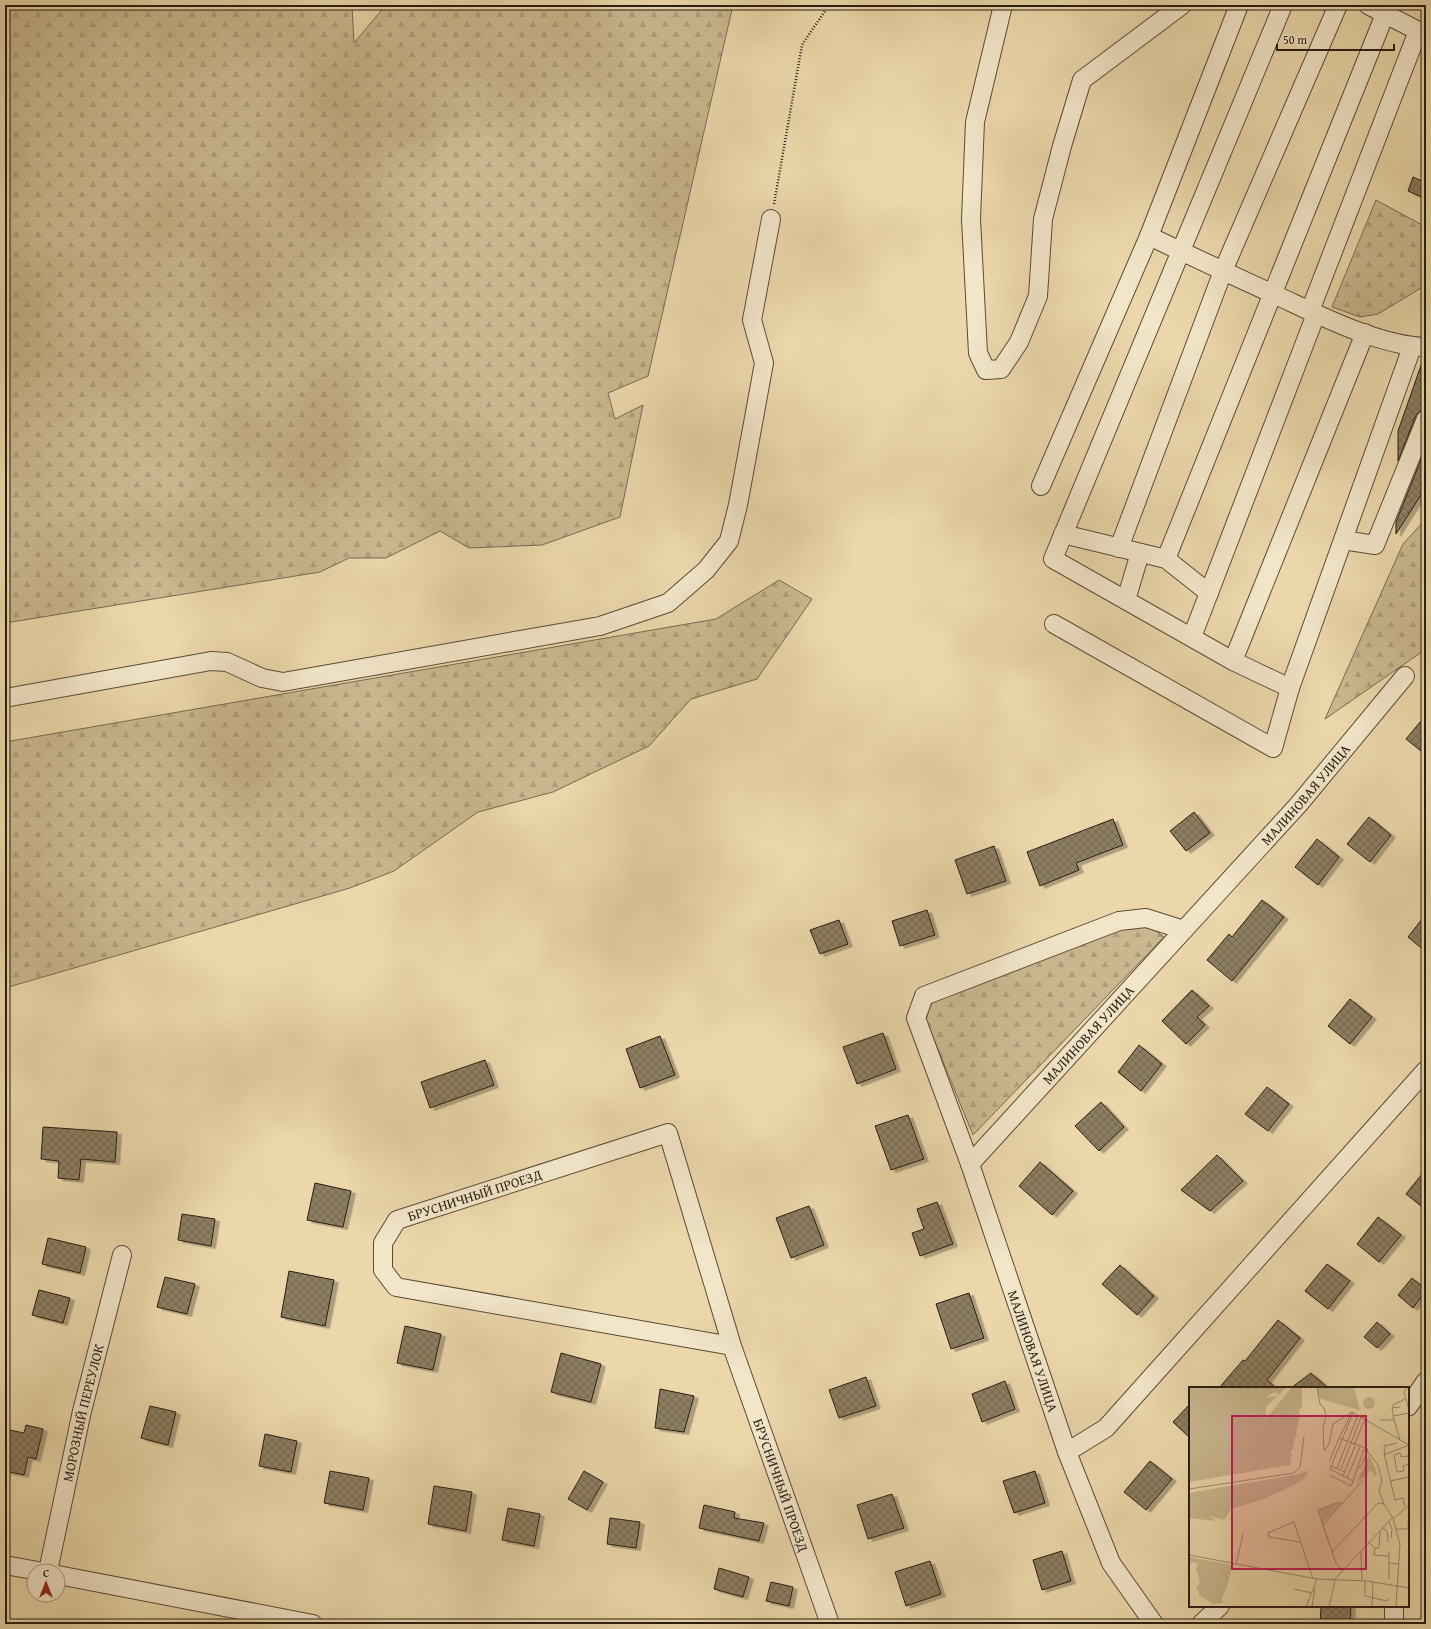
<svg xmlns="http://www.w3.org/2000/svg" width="1431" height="1629" viewBox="0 0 1431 1629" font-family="'Gentium Book Plus',serif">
<defs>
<pattern id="forest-firs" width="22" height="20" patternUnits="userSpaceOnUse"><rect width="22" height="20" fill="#cab790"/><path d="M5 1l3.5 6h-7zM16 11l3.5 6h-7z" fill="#ae9d7b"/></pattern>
<pattern id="building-cross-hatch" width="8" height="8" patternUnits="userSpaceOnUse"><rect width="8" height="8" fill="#8d7e62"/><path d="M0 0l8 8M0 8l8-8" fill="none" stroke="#736750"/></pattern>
<filter id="shadow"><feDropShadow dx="4.5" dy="2.5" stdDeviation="0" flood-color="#0004"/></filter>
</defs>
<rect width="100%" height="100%" fill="#ebd7aa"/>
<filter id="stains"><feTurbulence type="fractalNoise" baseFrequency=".005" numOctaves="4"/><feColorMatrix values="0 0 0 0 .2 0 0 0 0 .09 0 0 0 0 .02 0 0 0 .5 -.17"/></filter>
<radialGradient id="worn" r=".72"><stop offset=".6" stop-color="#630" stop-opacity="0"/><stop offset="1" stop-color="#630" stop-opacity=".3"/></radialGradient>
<!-- forest -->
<path fill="url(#forest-firs)" stroke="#796a52" d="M5 5H352L354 43 386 5H733L648 376 608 393 615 419 643 405 620 517 542 545 469 548 440 531 386 558H349L320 572 5 623Z
M1376 200 1426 227V285L1378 314 1360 317 1332 307Z
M1426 519V649L1325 719 1403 544Z
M779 580 812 599 757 679 691 699 649 746 553 792 478 812 394 871 350 888 5 988V742L716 619Z
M1148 925 1164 937 973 1135 926 1020 931 1003 1116 928Z"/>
<!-- building -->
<path fill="url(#building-cross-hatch)" stroke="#281d13" filter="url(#shadow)" d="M1413 177 1426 183V199L1408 191Z
M1424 357H1426V409L1420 411 1416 415 1398 461V431Z
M1426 447V487L1396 534V522Z
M1426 715V755L1406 739Z
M1194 812 1210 833 1186 851 1170 831Z
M1369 817 1391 835 1370 862 1347 844Z
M1113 819 1123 845 1076 863 1079 870 1040 886 1027 852Z
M1317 839 1339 857 1318 885 1295 867Z
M994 846 1006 881 967 894 955 860Z
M1262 900 1284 917 1232 981 1207 960 1229 934 1232 937Z
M927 910 935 935 900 946 892 921Z
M1426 914V952L1408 937Z
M839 920 848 944 820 954 810 930Z
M1192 990 1209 1006 1197 1017 1205 1025 1186 1044 1162 1021Z
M1350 999 1372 1017 1350 1044 1328 1026Z
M883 1033 896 1069 857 1084 843 1047Z
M660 1036 675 1075 640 1088 626 1049Z
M1139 1045 1162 1064 1141 1091 1118 1072Z
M485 1060 494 1085 430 1108 421 1082Z
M1267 1087 1289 1104 1268 1131 1245 1114Z
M1101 1102 1124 1127 1099 1151 1075 1126Z
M908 1115 924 1159 891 1170 875 1126Z
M43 1127 117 1132 115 1162 81 1159 79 1180 58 1178 59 1161 41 1159Z
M1217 1155 1243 1181 1210 1211 1181 1190Z
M1040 1162 1073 1191 1052 1215 1019 1186Z
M1426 1169V1210L1406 1194Z
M315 1183 351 1191 343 1227 307 1220Z
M937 1202 953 1244 920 1256 912 1233 924 1229 917 1209Z
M809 1206 824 1245 791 1258 776 1218Z
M182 1214 215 1219 211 1246 178 1240Z
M1378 1217 1401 1235 1379 1262 1357 1244Z
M48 1238 86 1247 80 1273 42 1264Z
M1327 1264 1350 1281 1328 1309 1305 1291Z
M1120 1265 1154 1296 1137 1315 1102 1284Z
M289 1271 334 1280 325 1326 281 1317Z
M165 1277 195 1284 187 1314 157 1307Z
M1412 1278 1426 1290 1413 1308 1398 1295Z
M39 1290 70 1298 63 1323 32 1315Z
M969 1293 984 1338 951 1349 936 1304Z
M1278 1320 1300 1338 1267 1380 1276 1388H1219L1243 1360 1245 1361Z
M1377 1322 1390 1334 1377 1348 1364 1337Z
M405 1326 441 1334 433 1370 397 1363Z
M561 1353 601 1364 591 1402 551 1392Z
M1311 1373 1328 1388H1291Z
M866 1377 876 1406 839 1418 829 1390Z
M1005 1381 1015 1409 982 1422 972 1394Z
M660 1389 694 1396 684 1432 655 1428Z
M1190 1404V1438L1173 1422Z
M150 1406 176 1412 168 1445 141 1438Z
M26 1425 43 1429 36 1459 28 1457 24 1475 5 1471V1429L24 1433Z
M265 1434 297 1441 291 1472 259 1466Z
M1150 1461 1172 1479 1146 1510 1124 1492Z
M330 1471 369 1478 363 1510 324 1503Z
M584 1471 603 1482 587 1510 568 1499Z
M1035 1471 1045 1503 1014 1513 1003 1481Z
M434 1486 472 1492 466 1531 428 1524Z
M892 1494 904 1528 868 1539 857 1505Z
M704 1505 735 1512 734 1518 764 1523 759 1541 699 1528Z
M508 1508 540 1514 534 1546 502 1540Z
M610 1518 640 1522 636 1548 607 1544Z
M1062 1551 1071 1581 1042 1590 1033 1560Z
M930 1561 941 1594 906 1606 895 1572Z
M719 1568 749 1577 743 1597 714 1589Z
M771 1582 793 1587 789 1606 766 1601Z
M1321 1606H1351L1350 1624H1320Z"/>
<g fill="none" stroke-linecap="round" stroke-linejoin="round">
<defs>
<g id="minor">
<path d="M1003 5 975 122 971 219 978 353 986 370 1001 369 1019 342 1038 296 1043 219 1062 146 1082 80 1182 5"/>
<path d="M1239 5 1149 236C1193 257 1238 278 1282 298 1323 317 1381 346 1426 347"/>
<path d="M1368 5 1426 35"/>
<path d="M1310 311 1418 31"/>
<path d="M1041 486 1149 236"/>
<path d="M1063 534 1166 559 1209 593"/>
<path d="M1343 540 1375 545 1426 419"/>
<path d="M1119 548 1223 271 1338 5"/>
<path d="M1166 559 1385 14"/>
<path d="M1126 600 1140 553"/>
<path d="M1054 624 1273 748 1290 688 1233 661 1053 559 1283 5"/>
<path d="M1192 637 1316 314"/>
<path d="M1233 661 1365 333"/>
<path d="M1290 688 1412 347"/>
<path d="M5 698 211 661 227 662 262 678 283 682 600 626 668 603 706 570 729 541 738 505 764 363 752 320 771 219"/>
<path d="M970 1164 916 1018 924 996 1119 921 1146 918 1184 930"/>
<path id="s1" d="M732 1346 396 1287 383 1270V1243L397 1220 668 1133 732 1346 830 1624"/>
<path d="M1408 1407 1426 1381"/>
<path d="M1067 1452 1106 1428 1426 1070"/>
<path d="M5 1565 38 1571"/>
<path id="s2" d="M48 1571 82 1411 122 1255"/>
<path d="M58 1575 313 1624"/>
<path id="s3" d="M1154 1624 1111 1563 1067 1452 970 1164 1299 804 1405 676"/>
<path d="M1201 1624 1220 1606"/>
<path d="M1394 1624V1606"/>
</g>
</defs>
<!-- minor casing -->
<use href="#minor" stroke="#594c39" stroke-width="20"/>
<!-- path -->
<path stroke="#281d13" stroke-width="2.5" stroke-dasharray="1 2" stroke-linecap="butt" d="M774 204 802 45 829 5"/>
<!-- minor -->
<use href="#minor" stroke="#f2e5c8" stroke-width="18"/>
</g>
<g text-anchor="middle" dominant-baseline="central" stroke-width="3" stroke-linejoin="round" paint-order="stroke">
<!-- street labels -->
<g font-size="14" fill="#281d13" stroke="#f2e5c8">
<text stroke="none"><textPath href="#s3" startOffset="997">МАЛИНОВАЯ УЛИЦА</textPath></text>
<text stroke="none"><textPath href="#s3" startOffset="673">МАЛИНОВАЯ УЛИЦА</textPath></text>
<text stroke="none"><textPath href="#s1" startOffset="498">БРУСНИЧНЫЙ ПРОЕЗД</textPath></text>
<text transform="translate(1033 1351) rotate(71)">МАЛИНОВАЯ УЛИЦА</text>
<text stroke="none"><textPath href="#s2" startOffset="162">МОРОЗНЫЙ ПЕРЕУЛОК</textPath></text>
<text stroke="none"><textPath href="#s1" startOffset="1071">БРУСНИЧНЫЙ ПРОЕЗД</textPath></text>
</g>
</g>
<!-- overview -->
<g transform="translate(1189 1387)">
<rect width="220" height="220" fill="#ebd7aa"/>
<path d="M0 0H97L90 8 85 5 76 11 88 9 77 20 76 33 103 0H113V21L110 23 111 29 103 64 100 66 103 67 101 78 0 95ZM127 0H165L171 23 138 14 131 11ZM180 68 188 86 186 90 182 83 167 97ZM116 84 119 85 114 93 103 99 75 112 42 122 35 133 21 129 27 134 0 131V106L110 87ZM150 116 152 117 134 136 130 123ZM0 170 43 178 38 201 33 211 34 216 24 217 10 208V204L7 202 11 195 7 181 9 177 3 175 0 179Z" fill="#cab790"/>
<path d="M174 16a6 6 0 1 1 12 0a6 6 0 1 1-12 0Z" fill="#cab790"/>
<path fill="none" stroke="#9d8d6e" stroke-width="1" d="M128 0 131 17 135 21 137 29 134 41 135 64 140 57 144 37 163 25M219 0 215 5 220 23M203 21 204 18 216 12M204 29 220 26M191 33H205L211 53M205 33 203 21 211 20M165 58 176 32M178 64 189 78 193 94 190 104 195 117M195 66 206 113 214 111 216 120M195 68 220 58M196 68 195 59 208 56M219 69 212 70 211 66 205 68 208 85 215 84 214 79 220 77M140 75 150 51M142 79 156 85M169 80H172L179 62 150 51 163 25 220 58M148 81 169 28M152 82 172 30M141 88 162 99 164 94 141 82 164 26M154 89 166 59M158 91 171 60M164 94 175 62M201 94 220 90M0 102 105 86 111 80 115 50M200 135 203 142 202 151M134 138 129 123 148 116H154M193 141 198 144 199 155M207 142H219L220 121M111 155 80 150 79 146 105 135 124 192M179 155 186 161H190L191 144M186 161 185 168 200 169M172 164 173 194M143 165 189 116 195 117 204 131M200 165V176L210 177M0 168 128 192 178 194 220 201M47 177 54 147M153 184 147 176 134 138 174 93M200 192V176M144 194 203 131M176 194V209L198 214 200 211M105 202 123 206M117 220 128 192M123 220 126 201M140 220 146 194M183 220 184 195M207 220 211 157 204 132 220 118"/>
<path fill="#c2185b" fill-opacity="0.15" stroke="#c2185b" stroke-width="2" d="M43 29H177V182H43Z"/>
<rect width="220" height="220" fill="none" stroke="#281d13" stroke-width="2"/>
</g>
<!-- margin -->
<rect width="1431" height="1629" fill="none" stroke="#ebd7aa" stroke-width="20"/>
<rect x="6" y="6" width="1419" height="1617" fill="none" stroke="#281d13" stroke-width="2"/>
<rect x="10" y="10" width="1411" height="1609" fill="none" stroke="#281d13"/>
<!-- north arrow -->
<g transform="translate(46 1583)"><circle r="19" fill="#f2e5c8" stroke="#a19580"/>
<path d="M0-3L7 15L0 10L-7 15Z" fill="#8f2418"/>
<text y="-6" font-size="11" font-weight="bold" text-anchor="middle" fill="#281d13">С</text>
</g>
<!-- scale -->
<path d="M1277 44v6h117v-6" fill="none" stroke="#281d13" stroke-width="2"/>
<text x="1283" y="44" font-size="12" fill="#281d13" stroke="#f2e5c8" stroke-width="3" paint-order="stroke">50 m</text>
<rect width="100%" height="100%" filter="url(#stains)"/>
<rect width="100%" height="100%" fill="url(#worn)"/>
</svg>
